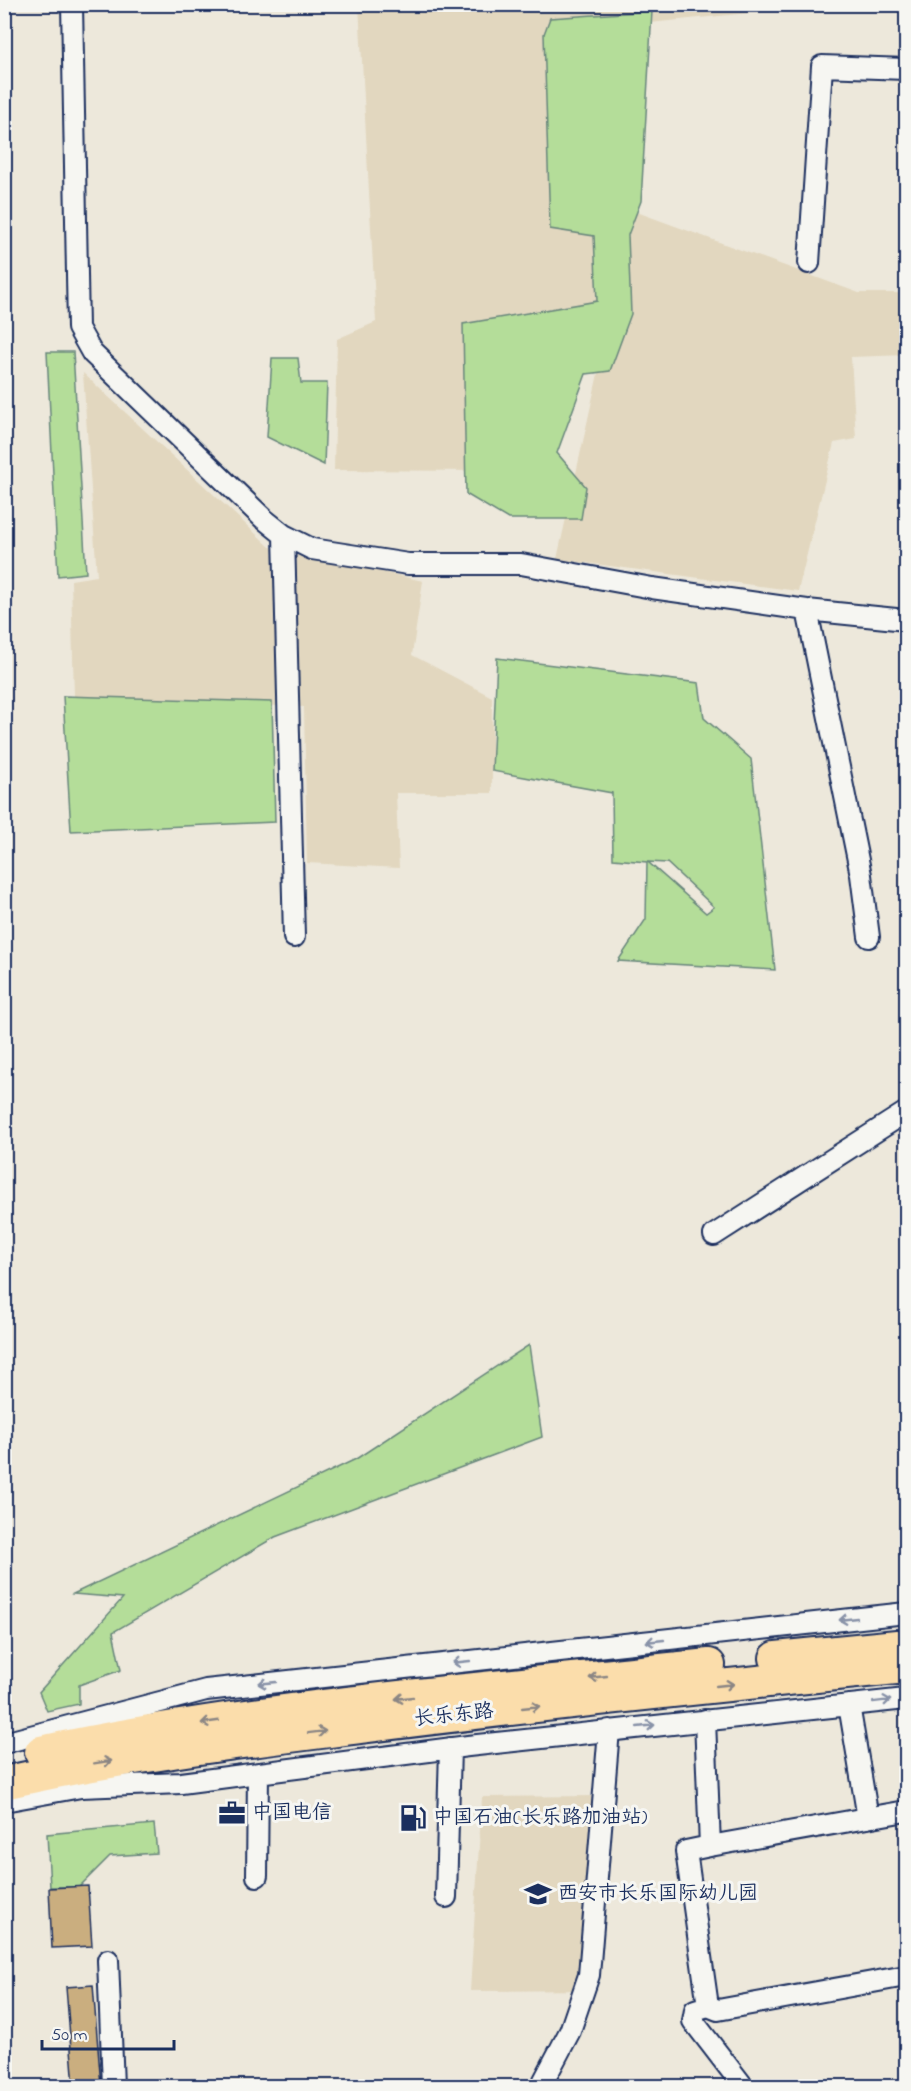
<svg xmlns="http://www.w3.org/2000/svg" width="911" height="2091" viewBox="0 0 911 2091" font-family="'Indie Flower','LXGW WenKai TC',sans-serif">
<rect width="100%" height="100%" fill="#ede8db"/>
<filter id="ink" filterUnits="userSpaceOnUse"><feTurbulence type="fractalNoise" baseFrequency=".0167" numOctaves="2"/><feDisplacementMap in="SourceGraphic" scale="12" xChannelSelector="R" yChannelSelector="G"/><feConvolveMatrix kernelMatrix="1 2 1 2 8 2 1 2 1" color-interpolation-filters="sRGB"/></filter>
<g filter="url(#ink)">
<!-- built -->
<path fill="#e2d7bf" d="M359 5H747L749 13 560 32 601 236 609 311 485 471 334 470 337 339 376 322Z
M634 211 859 293H906V355L851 357 856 439 834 443 798 591 557 559Z
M83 373 270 547 423 581 412 655 492 697V793H396L399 868 307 863 304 707 74 697 71 580 97 576Z
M604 1796 596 1990 470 1991 482 1797Z"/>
<!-- green -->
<path fill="#b4dd99" stroke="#68867c" stroke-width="1.5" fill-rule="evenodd" d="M652 11 641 201 628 235 631 314 610 371 586 374 557 453 586 487 581 519H508L466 494 463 324 597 301 594 236 550 229 544 34 550 18Z
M47 352H73L86 573 58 576Z
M272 358H298L301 383H327L324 465 267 437Z
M497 658 699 683 704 718 751 759 775 970 618 961 646 919 647 862 613 859 612 793 492 771ZM648 862 667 863 714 907 706 913Z
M63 696 272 702 275 822 71 831Z
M529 1345 542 1437 275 1537 113 1632 121 1670 79 1685V1704L47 1711 39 1692 123 1598 73 1594 356 1459Z
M154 1824 157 1853 110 1856 79 1887H50L47 1834Z"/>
<!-- building -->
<path fill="#caae7f" stroke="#1b2f5e" stroke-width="1.5" d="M88 1886 92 1946 52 1948 49 1888Z
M93 1985 101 2086H74L66 1987Z"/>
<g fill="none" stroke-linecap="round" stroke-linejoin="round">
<defs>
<path id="minor" d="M72 4 78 328 92 353 264 519 284 535 312 549 408 564H521L652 588 807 610 906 620
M809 263 822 66 906 69
M284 535 294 937
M807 610 861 875 869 937
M714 1235 906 1112
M849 1705 868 1818
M705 1720 710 1846 686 1851 708 2006 718 2010 906 1976
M4 1743 206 1690 906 1613
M4 1801 81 1787 181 1783 468 1746 906 1699
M710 1846 906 1811
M257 1876 258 1773
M446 1897 450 1748
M108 1960 113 2086
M708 2006 695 2010 693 2021 743 2086
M541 2086 570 2031 589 1975 609 1730"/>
<path id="primary" d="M776 1658 897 1646
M41 1752C260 1705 486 1689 709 1665
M4 1783C122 1756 242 1742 361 1727 543 1704 725 1685 906 1667"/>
</defs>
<!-- minor casing -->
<use href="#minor" stroke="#1b2f5e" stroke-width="24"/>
<!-- primary casing -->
<use href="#primary" stroke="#1b2f5e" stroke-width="36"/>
<!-- minor -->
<use href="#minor" stroke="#f6f6f2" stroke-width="20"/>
<!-- primary -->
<use href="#primary" stroke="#fbddab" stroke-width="32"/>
</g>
<!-- one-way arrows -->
<defs><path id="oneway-shaft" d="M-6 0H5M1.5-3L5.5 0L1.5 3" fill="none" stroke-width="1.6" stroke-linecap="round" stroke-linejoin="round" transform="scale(1.5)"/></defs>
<g stroke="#8892a8">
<use href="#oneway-shaft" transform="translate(848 1619) rotate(174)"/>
<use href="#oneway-shaft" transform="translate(655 1641) rotate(174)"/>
<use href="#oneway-shaft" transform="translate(461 1662) rotate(174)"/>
<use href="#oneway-shaft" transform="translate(267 1683) rotate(174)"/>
<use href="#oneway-shaft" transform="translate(882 1701) rotate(-7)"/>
<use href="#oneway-shaft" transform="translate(646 1726) rotate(-6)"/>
</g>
<g stroke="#8b8684">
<use href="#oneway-shaft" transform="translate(598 1677) rotate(174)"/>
<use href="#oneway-shaft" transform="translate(725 1685) rotate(-6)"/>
<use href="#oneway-shaft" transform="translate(404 1698) rotate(174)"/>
<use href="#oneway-shaft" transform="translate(531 1707) rotate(-6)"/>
<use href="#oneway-shaft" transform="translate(210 1722) rotate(172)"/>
<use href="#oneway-shaft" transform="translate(317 1732) rotate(-7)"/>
<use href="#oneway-shaft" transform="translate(103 1762) rotate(-9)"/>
</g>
</g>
<!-- icons -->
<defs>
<symbol id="office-bare" viewBox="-9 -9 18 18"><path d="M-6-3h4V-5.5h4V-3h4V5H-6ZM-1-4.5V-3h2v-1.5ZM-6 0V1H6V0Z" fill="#1b2f5e" stroke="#f6f6f2" stroke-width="2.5" paint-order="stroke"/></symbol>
<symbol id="fuel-bare" viewBox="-9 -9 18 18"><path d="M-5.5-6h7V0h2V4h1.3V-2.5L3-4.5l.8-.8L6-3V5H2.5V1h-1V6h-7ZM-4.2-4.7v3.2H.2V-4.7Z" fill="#1b2f5e" stroke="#f6f6f2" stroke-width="2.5" paint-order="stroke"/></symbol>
<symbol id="school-bare" viewBox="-9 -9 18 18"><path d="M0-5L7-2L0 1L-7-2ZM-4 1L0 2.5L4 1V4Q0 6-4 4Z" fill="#1b2f5e" stroke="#f6f6f2" stroke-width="2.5" paint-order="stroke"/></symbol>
</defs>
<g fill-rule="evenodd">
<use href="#office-bare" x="213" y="1794" width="38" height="38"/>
<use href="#fuel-bare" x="394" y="1799" width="38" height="38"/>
<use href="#school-bare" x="519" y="1875" width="38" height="38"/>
</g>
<g text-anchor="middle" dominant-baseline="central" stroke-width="6" stroke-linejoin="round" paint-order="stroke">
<!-- street labels -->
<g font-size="20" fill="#1b2f5e" stroke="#f6f6f2">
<text transform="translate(454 1716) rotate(-6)">长乐东路</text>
</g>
<!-- poi labels -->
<g font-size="20" fill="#1b2f5e" stroke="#f6f6f2" text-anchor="start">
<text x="252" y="1813">中国电信</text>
<text x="433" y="1818">中国石油(长乐路加油站)</text>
<text x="558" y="1894">西安市长乐国际幼儿园</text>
</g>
</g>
<!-- margin -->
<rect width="911" height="2091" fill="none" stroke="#f6f6f2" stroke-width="24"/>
<rect x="12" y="12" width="887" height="2067" fill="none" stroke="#1b2f5e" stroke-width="2" filter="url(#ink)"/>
<!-- scale -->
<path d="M42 2040v9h132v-9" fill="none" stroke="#1b2f5e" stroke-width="3"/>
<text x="51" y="2040" font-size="18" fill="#1b2f5e" stroke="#f6f6f2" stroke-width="4.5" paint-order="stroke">50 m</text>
</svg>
